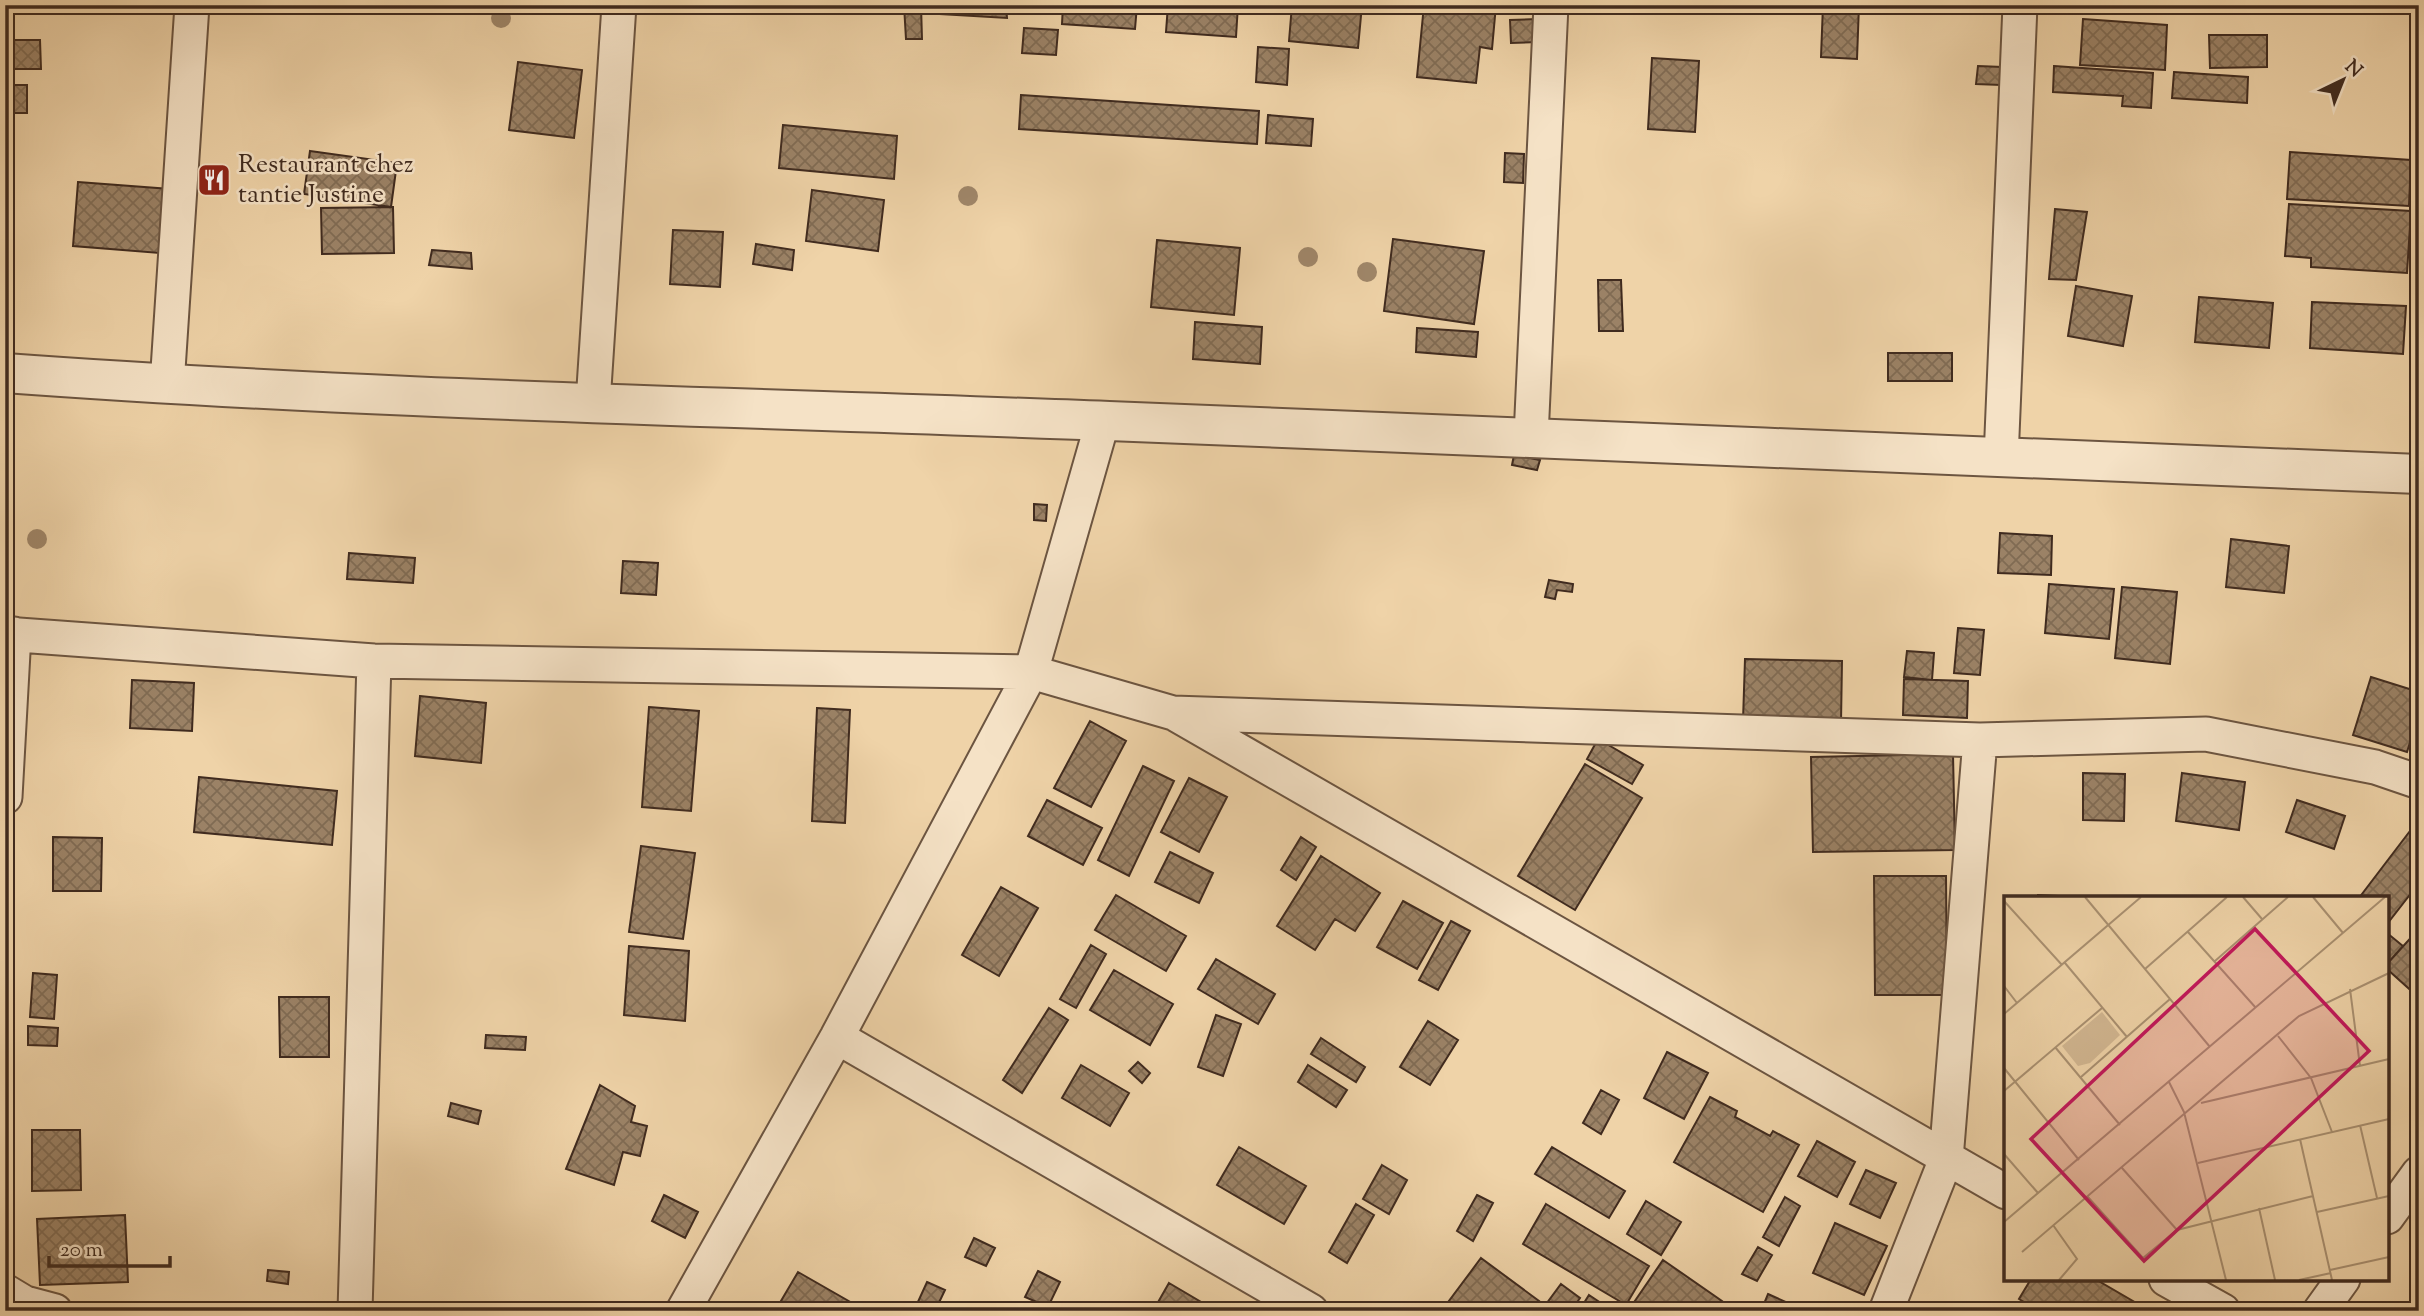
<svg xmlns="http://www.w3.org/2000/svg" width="2424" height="1316" viewBox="0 0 2424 1316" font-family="'Sorts Mill Goudy',serif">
<defs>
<pattern id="building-cross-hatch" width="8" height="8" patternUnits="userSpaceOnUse" patternTransform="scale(1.75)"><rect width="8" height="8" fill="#9b8266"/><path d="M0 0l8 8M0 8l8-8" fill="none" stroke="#806b53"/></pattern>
</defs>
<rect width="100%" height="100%" fill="#efd3a8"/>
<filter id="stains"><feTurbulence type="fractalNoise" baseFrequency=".00286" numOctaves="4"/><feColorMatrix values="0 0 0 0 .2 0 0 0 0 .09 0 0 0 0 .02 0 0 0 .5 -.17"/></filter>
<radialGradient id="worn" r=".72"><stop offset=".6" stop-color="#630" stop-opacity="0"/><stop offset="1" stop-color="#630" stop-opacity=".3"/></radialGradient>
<!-- building -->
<path fill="url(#building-cross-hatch)" stroke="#402b1f" stroke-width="2" d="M904 5H921L922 39H906Z
M923 5H1006L1007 18 923 13Z
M1063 5H1137L1135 29 1062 24Z
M1168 5H1238L1236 37 1166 32Z
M1292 5H1362L1358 48 1289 41Z
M1424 5H1496L1492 49 1480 47 1476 83 1417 77Z
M1652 5H1693V14L1652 11Z
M1823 5H1859L1857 59 1821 57Z
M1537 19 1538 42 1511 43 1510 20Z
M2083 19 2167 25 2165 70 2080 65Z
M1024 28 1058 30 1056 55 1022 53Z
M2209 35H2267V67L2210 68Z
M13 40H40L41 69H14Z
M1258 47 1289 49 1287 85 1256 82Z
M1652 58 1699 61 1695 132 1648 129Z
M518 62 582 70 574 138 509 130Z
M1978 66 2002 67 2001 85 1976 84Z
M2054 66 2153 73 2151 108 2122 106 2123 96 2053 92Z
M2174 72 2248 77 2247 103 2172 98Z
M12 85H27V113H13Z
M1021 95 1259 111 1257 144 1019 129Z
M2417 96H2419V164H2417Z
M1268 115 1313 119 1311 146 1266 143Z
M783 125 897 136 894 179 779 168Z
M310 151 397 163 391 207 304 194Z
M2290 152 2411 160 2409 206 2287 199Z
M1505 153 1524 154 1523 183 1504 182Z
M78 182 170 189 172 254 73 246Z
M812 190 884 200 878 251 806 241Z
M2289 204 2411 211 2407 273 2311 267V258L2285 256Z
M393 207 394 253 322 254 321 208Z
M2055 209 2087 212 2076 280 2049 279Z
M673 230 723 232 720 287 670 284Z
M1393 239 1484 251 1474 324 1384 311Z
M1157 240 1240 248 1234 315 1151 307Z
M756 244 794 250 792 270 753 264Z
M432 250 471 253 472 269 429 265Z
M1598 280H1621L1623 331H1599Z
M2076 286 2132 296 2123 346 2068 336Z
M2199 297 2273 303 2269 348 2195 342Z
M2312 302 2406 306 2403 354 2310 348Z
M1195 322 1262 327 1260 364 1193 359Z
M1417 328 1478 332 1476 357 1416 352Z
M1888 353H1952V381H1888Z
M1514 455 1540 460 1537 470 1512 465Z
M1034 504 1047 505 1046 521 1034 520Z
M2000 533 2052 536 2051 575 1998 573Z
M2231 539 2289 546 2284 593 2226 587Z
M349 553 415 558 413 583 347 579Z
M623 561 658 563 656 595 621 593Z
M1549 580 1573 584 1572 592 1557 590 1555 599 1545 597Z
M2049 584 2114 589 2109 639 2045 633Z
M2122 587 2177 592 2170 664 2115 658Z
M1958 628 1984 630 1980 675 1954 673Z
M1907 651 1934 653 1932 680 1904 677Z
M1745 659 1842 661 1841 723 1743 721Z
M2371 677 2419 692V714L2407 752 2353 735Z
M1904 679 1968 681 1967 718 1903 715Z
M132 680 194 683 192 731 130 728Z
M420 696 486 703 481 763 415 756Z
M649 707 699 711 691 811 642 807Z
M817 708 850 710 845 823 812 821Z
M1090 721 1126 741 1091 807 1054 788Z
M1598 739 1643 765 1632 784 1587 759Z
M1953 754 1955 850 1813 852 1811 757Z
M1585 764 1642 798 1575 910 1518 876Z
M1143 766 1174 781 1129 876 1098 860Z
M2083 773 2125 774 2124 821 2083 820Z
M2182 773 2245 782 2239 830 2176 821Z
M199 777 337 791 332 845 194 832Z
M1189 778 1227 797 1199 852 1161 832Z
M1047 800 1102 828 1083 865 1028 836Z
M2297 800 2345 816 2334 849 2286 832Z
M2413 827 2419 831V883L2387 924V898H2359Z
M53 837 102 838 101 891H53Z
M1301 837 1316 847 1296 880 1281 870Z
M641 846 695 853 683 939 629 932Z
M1170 852 1213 873 1199 903 1155 882Z
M1321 856 1380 893 1355 931 1335 919 1315 950 1277 926Z
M1874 876H1946L1947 995H1875Z
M1001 887 1038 908 999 976 962 955Z
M1116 895 1186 936 1166 971 1095 930Z
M2038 895 2101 898H2038Z
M1403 901 1443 923 1417 969 1377 947Z
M1451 921 1470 931 1438 990 1419 980Z
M2416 932 2419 934V992L2416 995 2387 969V964Z
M2387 933 2403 946 2387 964Z
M1091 945 1106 954 1076 1008 1060 999Z
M629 946 689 951 685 1021 624 1015Z
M1216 959 1275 994 1258 1024 1198 989Z
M1114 970 1173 1004 1150 1045 1090 1010Z
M33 973 57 975 54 1019 30 1017Z
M279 997H329V1057H280Z
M1049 1008 1068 1020 1022 1093 1003 1080Z
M1216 1015 1241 1024 1223 1076 1198 1067Z
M1428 1021 1458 1040 1430 1085 1400 1067Z
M28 1026 58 1028 57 1046 28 1045Z
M486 1035 526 1037 525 1050 485 1048Z
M1321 1038 1365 1067 1356 1082 1311 1054Z
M1667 1052 1708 1073 1684 1119 1644 1098Z
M1138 1062 1150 1073 1142 1083 1129 1071Z
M1081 1065 1129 1093 1110 1126 1062 1098Z
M1308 1065 1347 1090 1336 1107 1298 1082Z
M600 1085 635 1106 631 1122 647 1126 640 1156 623 1152 614 1185 566 1169Z
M1601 1090 1619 1100 1601 1134 1583 1123Z
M1710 1097 1737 1111 1735 1117 1770 1136 1773 1131 1799 1145 1763 1212 1674 1162Z
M451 1103 481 1111 478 1124 448 1116Z
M32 1130H80L81 1190 32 1191Z
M1817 1141 1855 1162 1837 1197 1798 1176Z
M1239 1147 1306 1186 1284 1224 1217 1185Z
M1552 1147 1625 1191 1609 1218 1535 1174Z
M1382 1165 1407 1180 1389 1214 1363 1199Z
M1866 1170 1896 1183 1880 1218 1850 1204Z
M664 1195 698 1212 685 1238 652 1221Z
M1477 1195 1493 1203 1473 1241 1457 1231Z
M1785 1197 1800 1206 1779 1246 1763 1237Z
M1646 1201 1681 1222 1661 1255 1627 1234Z
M1356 1204 1374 1215 1347 1263 1329 1252Z
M1546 1204 1649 1266 1626 1305 1523 1244Z
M125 1215 128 1282 40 1285 37 1219Z
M1835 1223 1887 1246 1864 1295 1813 1273Z
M974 1238 995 1248 986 1266 965 1257Z
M1758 1247 1772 1255 1757 1281 1742 1274Z
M1481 1258 1539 1301 1532 1311H1445L1443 1309Z
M1663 1260 1722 1301 1716 1311H1628Z
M268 1270 289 1272 288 1284 267 1281Z
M1038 1271 1060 1282 1048 1307 1025 1297Z
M798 1272 866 1311H798L781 1301Z
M2031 1279H2095L2150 1311H2039L2019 1299Z
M927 1282 945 1290 935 1311 917 1304Z
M1169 1283 1206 1305 1203 1311H1153Z
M1561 1284 1580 1298 1571 1311H1541Z
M1768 1294 1806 1311H1761Z
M1589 1295 1604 1305 1601 1311H1579Z"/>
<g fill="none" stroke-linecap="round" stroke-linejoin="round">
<defs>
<path id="minor" d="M167 385 192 5
M593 403 619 5
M1531 437 1551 5
M2001 459 2020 5
M5 634 374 661 1031 672 1173 713 1980 740 2206 734 2375 767 2419 782
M1177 715 2006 1192
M5 797 14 634
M837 1037 1311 1311
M2387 1217 2419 1173
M2166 1279 2223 1311
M5 1291 25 1303 55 1311
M355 1311 374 661
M683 1311 837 1037 1031 672 1103 420
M1886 1311 1946 1159 1980 740
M2320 1311 2343 1279"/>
<path id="tertiary" d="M5 373C373 400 741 407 1109 421 1546 437 1982 458 2419 474"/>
</defs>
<!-- minor casing -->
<use href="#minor" stroke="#6c5541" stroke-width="37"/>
<!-- tertiary casing -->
<use href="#tertiary" stroke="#6c5541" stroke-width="42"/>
<!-- minor -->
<use href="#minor" stroke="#f5e2c6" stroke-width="33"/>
<!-- tertiary -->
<use href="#tertiary" stroke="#f5e2c6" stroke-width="38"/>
</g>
<!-- trees -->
<g fill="#9f8669">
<circle cx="501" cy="18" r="10"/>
<circle cx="968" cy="196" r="10"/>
<circle cx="1308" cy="257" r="10"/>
<circle cx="1367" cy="272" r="10"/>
<circle cx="37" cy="539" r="10"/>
</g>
<!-- icons -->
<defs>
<symbol id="restaurant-square" viewBox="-11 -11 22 22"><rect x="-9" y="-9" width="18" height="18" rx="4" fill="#8f2418" stroke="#f5e2c6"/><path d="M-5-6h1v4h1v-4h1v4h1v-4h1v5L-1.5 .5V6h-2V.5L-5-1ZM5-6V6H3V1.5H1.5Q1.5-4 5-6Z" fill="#fff"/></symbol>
</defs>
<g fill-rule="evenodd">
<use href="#restaurant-square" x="195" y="161" width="38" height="38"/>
</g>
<g text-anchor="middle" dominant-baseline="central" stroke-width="5" stroke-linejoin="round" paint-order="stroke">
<!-- poi labels -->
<g font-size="26" fill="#402b1f" stroke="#f5e2c6" text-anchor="start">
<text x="238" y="165">Restaurant chez<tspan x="238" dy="30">tantie Justine</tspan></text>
</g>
</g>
<!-- overview -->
<g transform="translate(2004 896)">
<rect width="385" height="385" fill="#efd3a8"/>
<path d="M98 116 116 139 86 167 74 170 58 150Z" fill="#d1b691"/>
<path fill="none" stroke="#a99071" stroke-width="2" d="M81 1 206 151M239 1 258 23M309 1 339 37M0 5 58 69M184 36 252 112M211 65 284 1M61 67 123 141M141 73 223 1M0 90 13 107M346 93 356 170M0 118 137 1M274 140 307 182 328 236M51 151 116 229M0 172 75 264M77 181 166 103M165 186 180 216 222 384M0 195 98 112M197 207 385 163M356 229 373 302M296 243 328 384M0 258 34 297M194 267 385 223M118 272 173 334M83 300 139 362 173 334 309 300M255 312 271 384M313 316 385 300M0 326 381 1M49 329 73 363 55 384M18 356 295 120 385 77M326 374 385 361M295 384 327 377"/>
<path fill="#c2185b" fill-opacity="0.15" stroke="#c2185b" stroke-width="3.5" d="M251 33 365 155 140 365 27 243Z"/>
<rect width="385" height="385" fill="none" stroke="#402b1f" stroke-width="3.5"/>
</g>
<!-- margin -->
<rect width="2424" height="1316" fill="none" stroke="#efd3a8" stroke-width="28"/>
<rect x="7" y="7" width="2410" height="1302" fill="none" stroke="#402b1f" stroke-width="3.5"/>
<rect x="14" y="14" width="2396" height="1288" fill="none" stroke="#402b1f" stroke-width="2"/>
<!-- north arrow -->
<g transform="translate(2343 80) rotate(43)" stroke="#f5e2c6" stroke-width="5" paint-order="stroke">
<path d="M0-5L12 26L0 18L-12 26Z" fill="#402b1f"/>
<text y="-10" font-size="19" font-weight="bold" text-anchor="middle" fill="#402b1f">N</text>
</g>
<!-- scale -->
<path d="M49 1256v10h121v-10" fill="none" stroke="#402b1f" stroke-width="3.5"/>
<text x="60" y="1256" font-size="21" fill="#402b1f" stroke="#f5e2c6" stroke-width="5" paint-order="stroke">20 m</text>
<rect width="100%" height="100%" filter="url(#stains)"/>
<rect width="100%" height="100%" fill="url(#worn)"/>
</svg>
